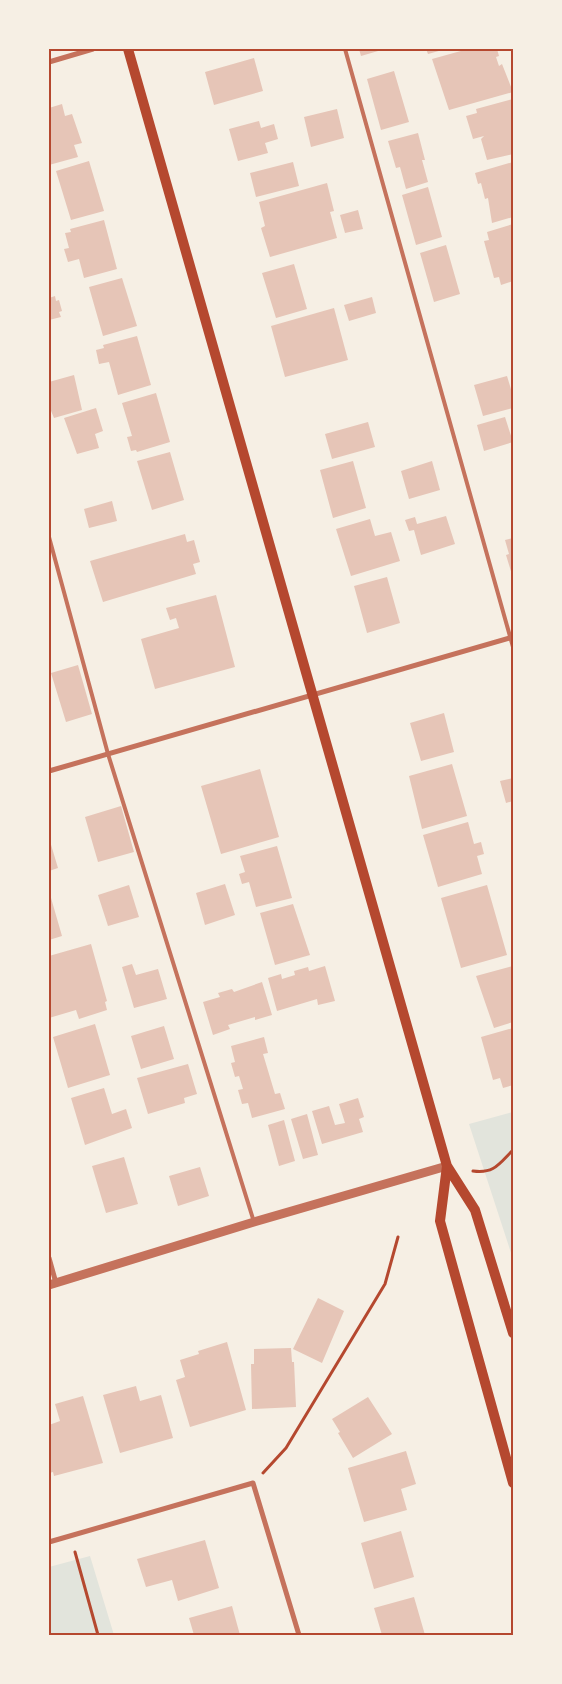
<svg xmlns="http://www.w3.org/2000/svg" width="562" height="1684" viewBox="0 0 562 1684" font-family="Manrope,sans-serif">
<rect width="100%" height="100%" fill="#f6efe4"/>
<!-- green -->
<path fill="#e2e4dc" d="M513 1112V1259L469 1124Z
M90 1556 114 1635H49V1567Z"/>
<!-- building -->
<path fill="#e6c5b7" d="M359 49H385L361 56Z
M426 49H446L428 54Z
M468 49H497L499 56 496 57 499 66 502 64 513 92 449 110 432 59Z
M254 58 263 91 214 105 205 72Z
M394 71 409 122 381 130 367 79Z
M513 99V154L487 160 481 139 484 136 473 139 466 116 477 113 476 109Z
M62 104 65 116 72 114 82 143 74 145 78 157 49 165V108Z
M337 109 344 138 311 147 304 117Z
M259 121 261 128 274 124 278 139 265 143 268 153 238 161 229 129Z
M418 133 425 160H422L428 182 406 189 400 167 396 168 388 141Z
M89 161 104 211 71 220 56 171Z
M293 162 299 186 256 197 250 173Z
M513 162V217L492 223 488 198 485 199 481 183 478 184 475 173Z
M327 183 334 211 330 212 337 238 270 257 261 228 265 226 259 202Z
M428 187 442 237 416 245 402 195Z
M358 210 363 229 345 233 340 215Z
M104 220 117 269 84 278 79 259 68 262 64 249 69 248 65 233 71 232 70 229Z
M513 224V281L501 285 499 277 494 278 484 241 489 240 487 232Z
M446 245 460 294 434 302 420 253Z
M294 264 307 309 276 318 262 273Z
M122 278 137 326 103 336 89 287Z
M55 296 56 301 59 300 62 311 59 312 61 317 49 320V298Z
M372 297 376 313 349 321 344 305Z
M334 308 348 360 285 377 271 326Z
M137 336 151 385 118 395 109 362 99 364 96 350 104 348 103 345Z
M74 375 82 410 54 418 49 406V382Z
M507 376 513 396V408L483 416 474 385Z
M156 393 170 442 137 452 136 450 131 451 127 437 132 436 122 403Z
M96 408 103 431 95 434 99 448 77 454 64 418Z
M505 417 513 442 484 451 477 425Z
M368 422 375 447 332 459 325 434Z
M170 452 184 500 152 510 137 461Z
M353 461 366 508 333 518 320 470Z
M432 461 440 490 409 499 401 471Z
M112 501 117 521 89 528 84 509Z
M446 516 455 544 421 555 414 530 409 531 405 520 415 517 417 524Z
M370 519 375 536 391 532 400 561 351 576 336 529Z
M185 534 187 542 194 540 200 562 193 564 196 574 103 602 90 561Z
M513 538V578L506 555 509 554 505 540Z
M387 577 400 623 367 633 354 586Z
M216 595 235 667 155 689 141 639 179 628 176 618 170 620 166 608Z
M78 665 92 714 66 722 51 673Z
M444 713 454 752 421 761 410 723Z
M452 764 467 816 422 829 409 776Z
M260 769 279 837 221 854 201 786Z
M513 778V801L506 803 500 781Z
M121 806 134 852 98 862 85 817Z
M468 822 474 844 481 842 484 854 477 856 482 874 438 887 423 835Z
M49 838 58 868 49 871Z
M277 846 292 898 256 907 249 882 242 884 239 874 245 872 240 856Z
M225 884 235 915 205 925 196 893Z
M129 885 139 917 108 926 98 895Z
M487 885 507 955 461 968 441 898Z
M49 891 62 936 49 940Z
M293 904 310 955 275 965 260 913Z
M91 944 107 1001 105 1002 107 1010 79 1019 76 1010 49 1018V956Z
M132 964 136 975 158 969 167 999 134 1008 122 967Z
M325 966 335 1001 318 1005 317 999 277 1011 268 978 281 974 282 979 295 975 294 971 308 967 309 971Z
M513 966V1022L494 1028 476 976Z
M262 982 272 1015 255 1020V1017L228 1025 230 1029 213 1035 203 1002 220 997 218 993 232 989 234 992Z
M95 1024 110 1075 68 1088 53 1037Z
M164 1026 174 1059 141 1069 131 1036Z
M513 1028V1085L503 1088 500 1078 493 1080 481 1037Z
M264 1037 268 1053 263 1054 275 1094 280 1093 285 1109 252 1118 248 1103 242 1104 238 1090 243 1089 239 1076 235 1077 231 1063 235 1062 231 1046Z
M188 1064 197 1094 184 1098 185 1103 148 1114 137 1078Z
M104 1088 112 1114 126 1109 132 1128 85 1145 71 1098Z
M358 1098 364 1117 359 1119 363 1132 322 1144 312 1111 329 1106 335 1125 345 1123 339 1104Z
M307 1114 318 1155 303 1159 291 1119Z
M284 1120 295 1161 279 1166 268 1125Z
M124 1157 138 1204 106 1213 92 1166Z
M200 1167 209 1196 178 1206 169 1176Z
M318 1298 344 1311 322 1363 293 1349Z
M227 1342 246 1410 190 1427 176 1380 185 1377 180 1360 199 1354 198 1351Z
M291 1348 292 1362H294L296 1407 252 1409 251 1364H254V1349Z
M136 1386 140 1401 161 1395 173 1438 120 1453 103 1395Z
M83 1396 103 1463 54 1476 53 1472 49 1473V1425L60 1421 55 1404Z
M368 1397 392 1434 353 1458 338 1433 340 1432 332 1419Z
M406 1451 416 1484 401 1489 407 1510 364 1522 348 1468Z
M401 1531 414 1577 374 1589 361 1543Z
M205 1540 219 1588 178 1601 172 1580 146 1587 137 1559Z
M414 1597 425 1635H382L374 1608Z
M232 1606 240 1635H194L189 1618Z"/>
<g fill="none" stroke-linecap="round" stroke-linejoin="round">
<!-- path -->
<path stroke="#b5482f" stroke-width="3" d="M473 1171C494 1174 499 1164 513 1150
M263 1473 286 1448 385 1284 398 1237
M75 1552 98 1635"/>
<!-- service -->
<path stroke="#c5725c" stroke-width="4" d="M345 49 513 647
M49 537 108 754 254 1222"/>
<!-- minor -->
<path stroke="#c5725c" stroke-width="5" d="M49 62 93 49
M49 771 513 637
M49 1258 56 1283
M49 1542 253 1483 299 1635"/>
<!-- tertiary -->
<path stroke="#c5725c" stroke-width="9" d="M49 1285 254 1222 447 1166"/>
<!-- secondary -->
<path stroke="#b5482f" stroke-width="10" d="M128 49 447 1166 475 1210 513 1333
M447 1166 440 1221 513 1483"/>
</g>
<!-- border -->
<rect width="562" height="1684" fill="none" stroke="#f6efe4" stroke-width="100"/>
<rect x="50" y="50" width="462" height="1584" fill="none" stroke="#b5482f" stroke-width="2"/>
</svg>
